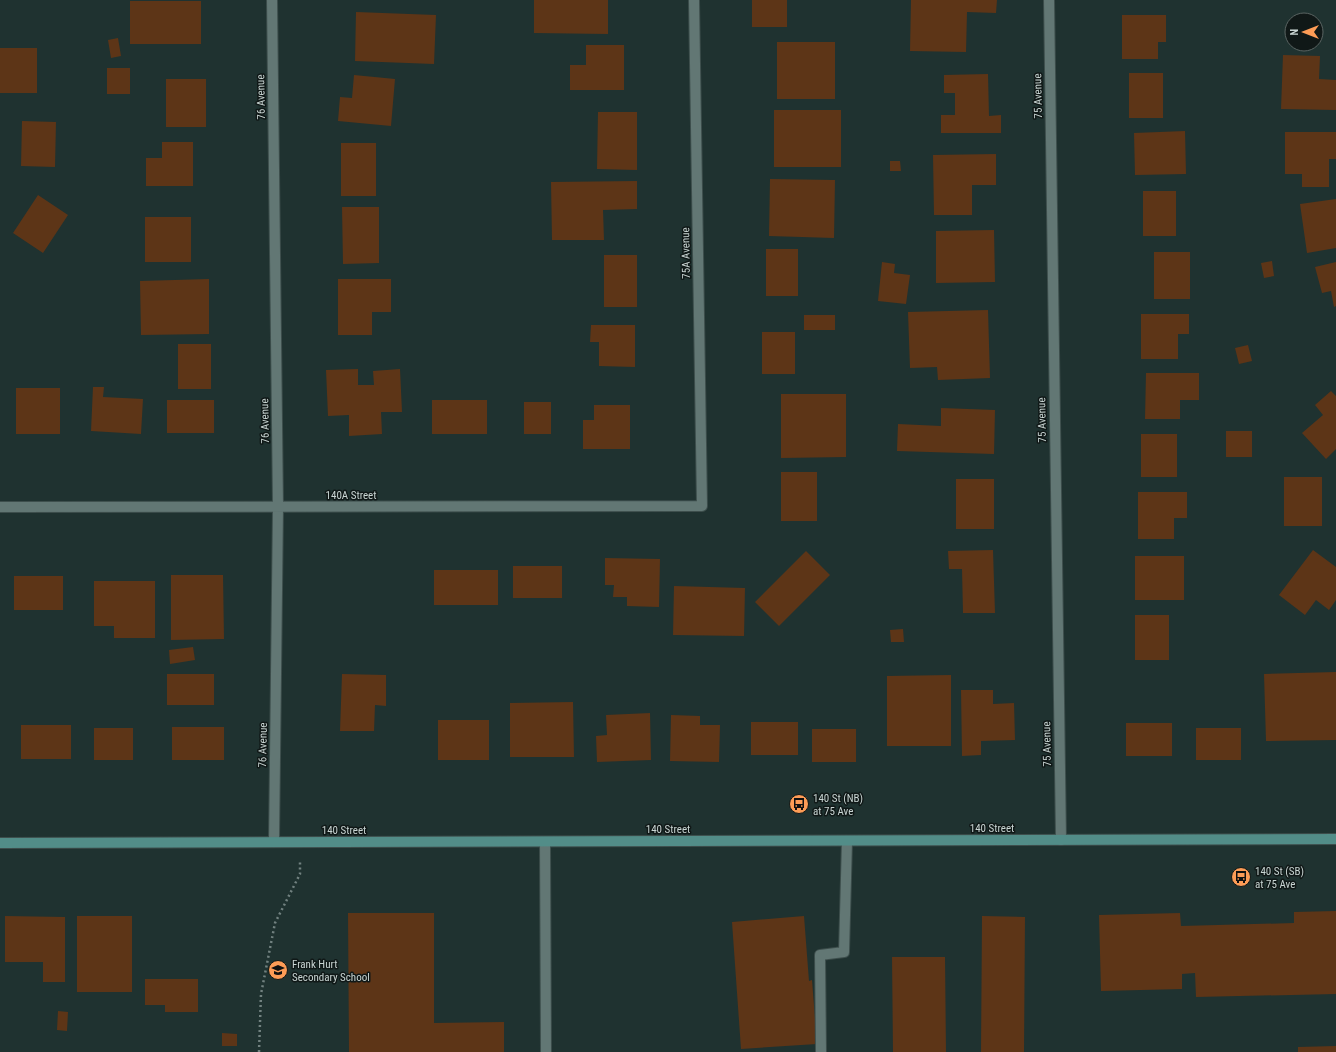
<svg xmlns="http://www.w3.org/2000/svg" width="1336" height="1052" viewBox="0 0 1336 1052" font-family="'Roboto Condensed',sans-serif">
<rect width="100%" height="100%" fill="#1f3230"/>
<!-- building -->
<path fill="#5d3517" d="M534 0H608V34L534 33Z
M752 0H787V27H752Z
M911 0H997L996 13 967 12 966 52 910 51Z
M130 1H201V44H130Z
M356 12 436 15 434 64 355 61Z
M1122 15H1166V42H1158V59H1122Z
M118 38 121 56 111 58 108 40Z
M777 42H835V99H777Z
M586 45H624V90H570V65H586Z
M0 48H37V93H0Z
M1283 55 1320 56 1319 79 1336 80V110L1281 109Z
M107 68H130V94H107Z
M1129 73H1163V118H1129Z
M988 74 989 116 1001 115V133H941V115H955V93H944V75Z
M354 75 395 79 391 126 338 121 340 97 352 98Z
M166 79H206V127H166Z
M774 110H841V167H774Z
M598 112H637V170L597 169Z
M22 121 56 122 55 167 21 166Z
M1185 131 1186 174 1135 175 1134 133Z
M1285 132H1336V159H1329V187H1302V174H1285Z
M162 142H193V186H146V158H162Z
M341 143H376V196H341Z
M996 154V185H972V215H934L933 155Z
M890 161H900L901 171H890Z
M770 179 835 180 834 238 769 236Z
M637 181V209L603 210 604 240H552L551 182Z
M1143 191H1176V236H1143Z
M38 195 68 215 43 253 13 233Z
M1336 199V248L1307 253 1300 204Z
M342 207H379V263L343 264Z
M145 217H191V262H145Z
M994 230 995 282 936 283V231Z
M766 249H798V296H766Z
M1154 252H1190V299H1154Z
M604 255H637V307H604Z
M1272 261 1274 276 1264 278 1261 263Z
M882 262 895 264 894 273 910 275 906 304 878 301Z
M1336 262V306L1334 307 1331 291 1322 293 1315 267Z
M209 279V334L141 335 140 281Z
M338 279H391V312H372V335H338Z
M988 310 990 378 938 380 937 367 910 368 908 312Z
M1141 314H1189V334H1178V359H1141Z
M804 315H835V330H804Z
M591 325H635V367L599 366V342H590Z
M762 332H795V374H762Z
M178 344H211V389H178Z
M1248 345 1252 361 1239 364 1235 348Z
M358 369V385H374L373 371 400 369 402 412H381L382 434 349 436V415L328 416 326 370Z
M1146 373H1199V400H1180V419H1145Z
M93 387H104L103 397 143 399 141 434 91 431Z
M16 388H60V434H16Z
M1331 391 1336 396V449L1326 459 1302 433 1323 415 1315 405Z
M781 394H846V457L781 458Z
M167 400H214V433H167Z
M432 400H487V434H432Z
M524 402H551V434H524Z
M594 405H630V449H583V420H594Z
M941 408 995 410 994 454 897 451 898 424 941 426Z
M1226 431H1252V457H1226Z
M1141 434H1177V477H1141Z
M781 472H817V521H781Z
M1284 477H1322V526H1284Z
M956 479H994V529H956Z
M1138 492H1187V518H1174V539H1138Z
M993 550 995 613H963L962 569H949L948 551Z
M1313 550 1336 567V600L1329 610 1316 600 1305 615 1279 595Z
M806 551 830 575 779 626 755 602Z
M1135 556H1184V600H1135Z
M605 558 660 559 659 607 627 606V597H613L614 585H605Z
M513 566H562V598H513Z
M434 570H498V605H434Z
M171 575H223L224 639 171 640Z
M14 576H63V610H14Z
M94 581H155V638H114V626H94Z
M674 586 745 588 744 636 673 635Z
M1135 615H1169V660H1135Z
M903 629 904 642H891L890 630Z
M193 647 195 660 170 664 169 650Z
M1336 672V740L1266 741 1264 674Z
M167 674H214V705H167Z
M342 674 386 675V706L375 705 374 731H340Z
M951 675V746H887V676Z
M961 690H993V704L1014 703 1015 740 981 741V755L962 756Z
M573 702 574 757H510V703Z
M650 713 651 760 597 762 596 736 607 735 606 715Z
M671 715 700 716V725H720L719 762 670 761Z
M438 720H489V760H438Z
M751 722H798V755H751Z
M1126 723H1172V756H1126Z
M21 725H71V759H21Z
M172 727H224V760H172Z
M94 728H133V760H94Z
M1196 728H1241V760H1196Z
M812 729H856V762H812Z
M1336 911V994L1196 997 1195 973 1182 974V989L1101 991 1099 915 1180 913 1181 926 1294 923V912Z
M348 913H434V1023L504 1022V1052H349Z
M5 916 65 917V982H43V962H5Z
M77 916H132V992H77Z
M804 916 809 981 812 980 817 1044 741 1049 732 922Z
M982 916 1025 917 1024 1052H981Z
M892 957H945L946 1052H893Z
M145 979H198V1012H165V1005H145Z
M58 1011 68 1012 67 1031 57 1030Z
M222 1033 237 1034V1046H222Z
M1336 1046V1052H1298V1047Z"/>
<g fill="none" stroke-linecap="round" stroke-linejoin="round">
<defs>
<path id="service" d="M545 842 546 1052
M821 1052 820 955 844 952 847 841"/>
<path id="minor" d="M272 0 278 507 274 842
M1049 0 1061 840
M0 507 702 506 694 0"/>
<path id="secondary" d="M0 843 1336 839"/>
</defs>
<!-- service casing -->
<use href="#service" stroke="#3d4e4c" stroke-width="12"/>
<!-- minor casing -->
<use href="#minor" stroke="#3d4e4c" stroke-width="12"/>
<!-- secondary casing -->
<use href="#secondary" stroke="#3d4e4c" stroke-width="12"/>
<!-- path -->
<path stroke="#728280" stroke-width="2.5" stroke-dasharray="2 3" stroke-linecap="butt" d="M259 1052 261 994 275 923 300 874V860"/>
<!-- service -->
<use href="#service" stroke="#627774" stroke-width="10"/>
<!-- minor -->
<use href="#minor" stroke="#627774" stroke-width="10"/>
<!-- secondary -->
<use href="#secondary" stroke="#528d88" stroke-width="10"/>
</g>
<!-- icons -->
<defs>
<symbol id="bus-disc" viewBox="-11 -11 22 22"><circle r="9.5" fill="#fd9c56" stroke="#101817"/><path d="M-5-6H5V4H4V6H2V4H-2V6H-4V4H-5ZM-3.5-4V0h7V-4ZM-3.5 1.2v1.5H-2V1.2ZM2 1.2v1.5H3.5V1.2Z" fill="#111"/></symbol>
<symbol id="school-disc" viewBox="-11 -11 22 22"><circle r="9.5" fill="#fd9c56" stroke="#101817"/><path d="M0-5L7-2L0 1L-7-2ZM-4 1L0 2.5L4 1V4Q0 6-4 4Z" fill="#111"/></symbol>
</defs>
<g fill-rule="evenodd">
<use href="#bus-disc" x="788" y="793" width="22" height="22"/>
<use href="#bus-disc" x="1230" y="866" width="22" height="22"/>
<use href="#school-disc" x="267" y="959" width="22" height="22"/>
</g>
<g text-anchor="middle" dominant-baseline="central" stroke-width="3" stroke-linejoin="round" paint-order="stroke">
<!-- street labels -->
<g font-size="11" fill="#c9d5d3" stroke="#101817">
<text transform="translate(1038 96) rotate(-91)">75 Avenue</text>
<text transform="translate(261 97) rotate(-91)">76 Avenue</text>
<text transform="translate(686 253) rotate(-91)">75A Avenue</text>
<text transform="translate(1042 420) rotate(-91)">75 Avenue</text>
<text transform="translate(265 421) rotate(-91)">76 Avenue</text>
<text x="351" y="495">140A Street</text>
<text transform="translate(1047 744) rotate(-91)">75 Avenue</text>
<text transform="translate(263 745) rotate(-89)">76 Avenue</text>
<text x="992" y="828">140 Street</text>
<text x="668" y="829">140 Street</text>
<text x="344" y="830">140 Street</text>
</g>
<!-- poi labels -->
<g font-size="11" fill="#c9d5d3" stroke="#101817" text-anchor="start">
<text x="813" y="798">140 St (NB)<tspan x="813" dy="13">at 75 Ave</tspan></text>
<text x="1255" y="871">140 St (SB)<tspan x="1255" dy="13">at 75 Ave</tspan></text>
<text x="292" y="964">Frank Hurt<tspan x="292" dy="13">Secondary School</tspan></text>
</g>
</g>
<!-- north arrow -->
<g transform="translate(1304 32) rotate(270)"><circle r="19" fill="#101817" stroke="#5a6462"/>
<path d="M0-3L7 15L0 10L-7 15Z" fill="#fd9c56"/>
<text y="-6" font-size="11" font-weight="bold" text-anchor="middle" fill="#c9d5d3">N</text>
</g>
</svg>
